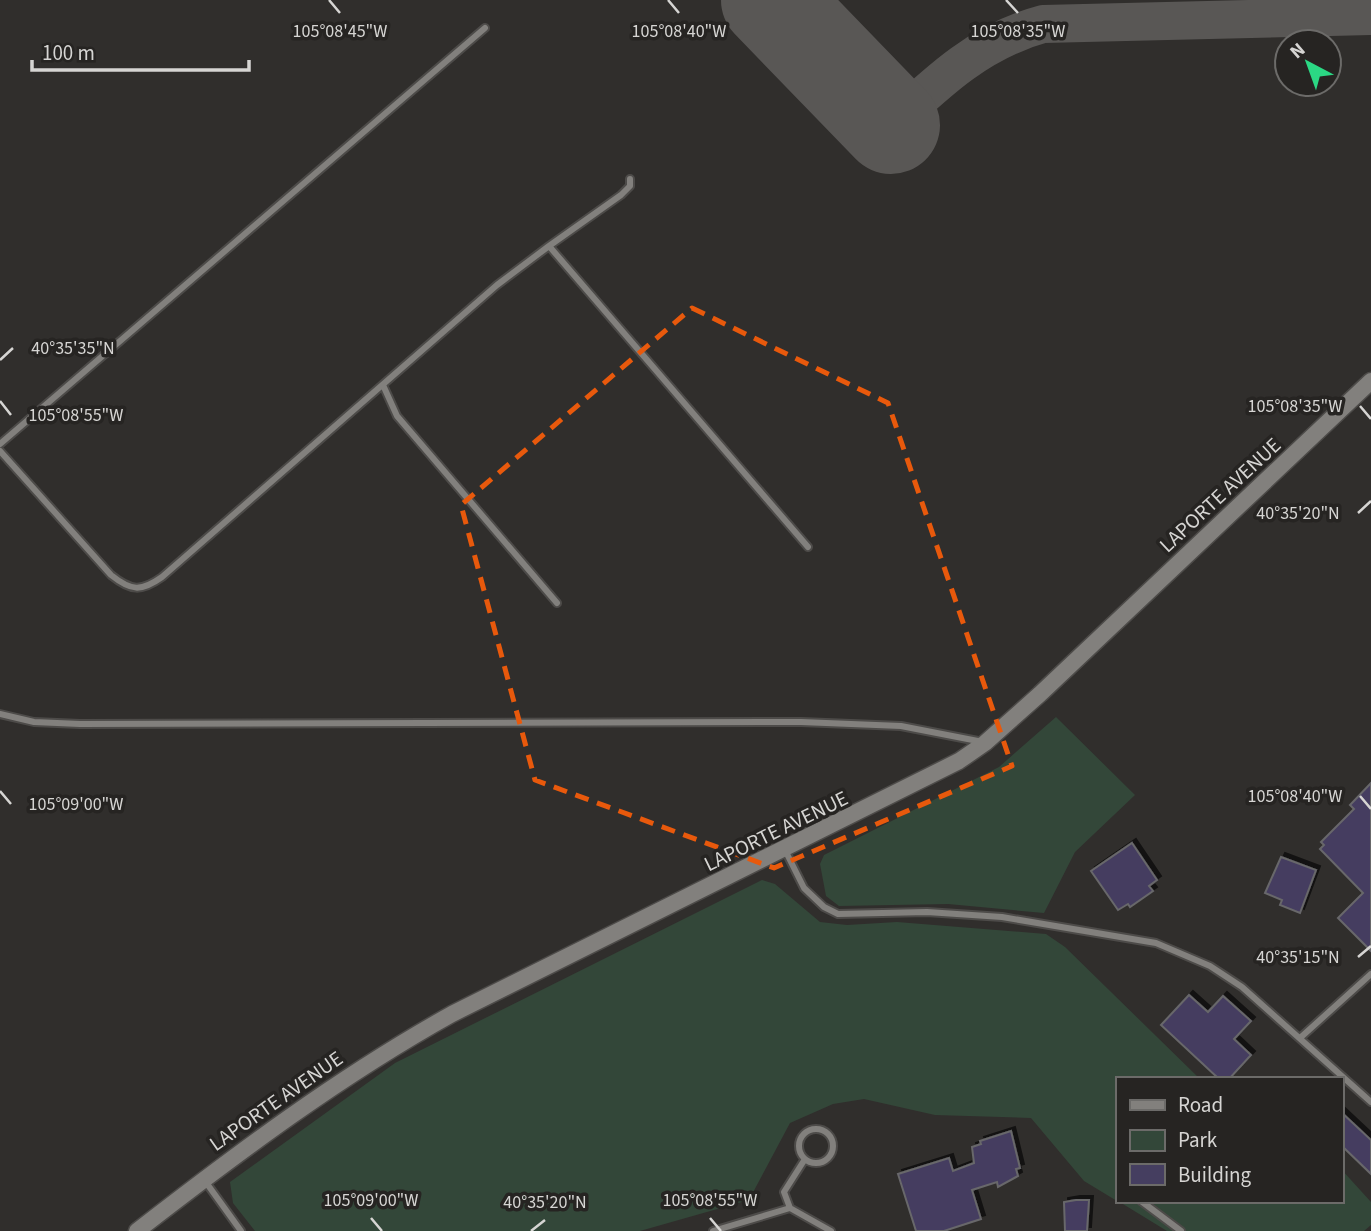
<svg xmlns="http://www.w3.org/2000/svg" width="1371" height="1231" viewBox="0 0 1371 1231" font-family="'Source Sans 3',sans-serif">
<defs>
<filter id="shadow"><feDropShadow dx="4" dy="-4" stdDeviation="0" flood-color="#0009"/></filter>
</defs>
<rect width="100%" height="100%" fill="#302e2c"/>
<!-- green -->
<path fill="#334739" d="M1056 717 1135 795 1075 852 1044 913 948 904 839 906 826 896 820 864 824 855 999 767Z
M762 880 775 884 820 922 847 925 897 922 1046 934 1065 947 1200 1079H1117V1201L1084 1181 1031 1118 935 1115 864 1099 833 1104 790 1123 749 1200 640 1231H255L233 1203 230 1182 395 1063Z
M1341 1169 1371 1202V1225L1364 1231H1167L1118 1201H1341Z"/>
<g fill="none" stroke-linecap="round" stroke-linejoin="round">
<!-- taxiway -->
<path stroke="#595755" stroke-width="38" d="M891 125C938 81 980 41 1043 24L1371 16"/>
<!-- runway -->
<path stroke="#595755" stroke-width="98" d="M770 0 891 125"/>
</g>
<!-- building -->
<path fill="#453e60" stroke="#68676b" stroke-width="2" filter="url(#shadow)" d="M1371 783V951L1338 918 1363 893 1320 849 1324 845 1321 842 1354 809 1350 805Z
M1132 843 1157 880 1149 886 1153 891 1130 907 1128 904 1118 910 1091 871Z
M1281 857 1316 870 1300 913 1280 905 1282 900 1265 893Z
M1189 995 1208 1012 1223 996 1251 1021 1234 1039 1251 1055 1229 1079H1219L1161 1025Z
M1341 1112 1371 1140V1174L1341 1145Z
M1011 1131 1020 1168 1016 1169 1018 1176 998 1187 997 1182 972 1190 981 1219 944 1231H916L898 1174 949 1158 953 1171 974 1163 972 1147 981 1144 980 1141Z
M1076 1200H1089L1087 1231H1065L1064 1202Z"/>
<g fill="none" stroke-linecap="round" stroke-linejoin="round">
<defs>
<path id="service" d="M549 246 621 195 630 186V179
M383 385 397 416 557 603
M0 444 485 28
M0 451 111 575C131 591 141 592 162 577L497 285 549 246 808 547
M0 714 34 722 80 724 801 722 901 726 983 742
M785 850 804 888 824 907 838 914 927 912 1002 917 1156 943 1210 966 1242 987 1371 1102
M1300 1038 1371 974
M799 1146a17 17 0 1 1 34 0a17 17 0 1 1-34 0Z
M205 1181 241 1231
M1141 1201 1181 1231
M790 1208 784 1192 805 1159
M713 1231 790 1208 831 1231"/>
<path id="tertiary" d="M137 1231C239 1152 339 1077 452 1014L959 761 985 743 1040 694 1371 381"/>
</defs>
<!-- service casing -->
<use href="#service" stroke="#4d4b49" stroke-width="10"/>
<!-- tertiary casing -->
<use href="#tertiary" stroke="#4d4b49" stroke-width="19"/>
<!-- service -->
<use href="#service" stroke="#82807d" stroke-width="6"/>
<!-- tertiary -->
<use href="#tertiary" stroke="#82807d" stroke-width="16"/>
</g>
<!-- marked area -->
<path fill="none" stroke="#e8590c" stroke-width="5" stroke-dasharray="14 9" stroke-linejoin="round" d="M692 308 888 403 1012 766 774 868 535 780 461 505Z"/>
<!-- ticks -->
<path fill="none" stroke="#d6d5d3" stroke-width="2.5" d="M329 0 340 13M668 0 679 13M1006 0 1018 13M0 360 13 348M0 401 11 415M1360 406 1371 419M1358 513 1371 501M0 791 11 804M1360 796 1371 809M1358 957 1371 946M371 1218 382 1231M710 1218 721 1231M531 1231 545 1220"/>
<g text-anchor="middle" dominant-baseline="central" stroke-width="7" stroke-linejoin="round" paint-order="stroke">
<!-- street labels -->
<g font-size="21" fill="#d6d5d3" stroke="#262422">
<text transform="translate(1220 495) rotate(-43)">LAPORTE AVENUE</text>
<text transform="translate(776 831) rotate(-26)">LAPORTE AVENUE</text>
<text transform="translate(276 1101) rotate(-35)">LAPORTE AVENUE</text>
</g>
</g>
<g font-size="18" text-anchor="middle" fill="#d6d5d3" stroke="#262422" stroke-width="7" stroke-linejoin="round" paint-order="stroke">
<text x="679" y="37">105°08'40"W</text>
<text x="340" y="37">105°08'45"W</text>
<text x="1018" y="37">105°08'35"W</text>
<text x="73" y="354">40°35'35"N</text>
<text x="1295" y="412">105°08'35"W</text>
<text x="76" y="421">105°08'55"W</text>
<text x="1298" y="519">40°35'20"N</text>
<text x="1295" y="802">105°08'40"W</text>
<text x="76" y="810">105°09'00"W</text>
<text x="1298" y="963">40°35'15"N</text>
<text x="371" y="1206">105°09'00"W</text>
<text x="710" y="1206">105°08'55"W</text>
<text x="545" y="1208">40°35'20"N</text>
</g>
<!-- legend -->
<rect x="1116" y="1077" width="228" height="126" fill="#262422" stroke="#6c6b69" stroke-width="2"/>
<rect x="1130" y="1100" width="35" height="10" fill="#82807d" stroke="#6c6b69" stroke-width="2"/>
<text x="1178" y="1112" font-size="21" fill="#d6d5d3">Road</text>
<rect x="1130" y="1130" width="35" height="21" fill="#334739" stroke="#6c6b69" stroke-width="2"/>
<text x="1178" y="1147" font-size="21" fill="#d6d5d3">Park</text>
<rect x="1130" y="1164" width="35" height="21" fill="#453e60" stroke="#6c6b69" stroke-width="2"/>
<text x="1178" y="1182" font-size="21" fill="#d6d5d3">Building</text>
<!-- north arrow -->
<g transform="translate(1308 63) rotate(319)"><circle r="33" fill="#262422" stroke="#6c6b69" stroke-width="2"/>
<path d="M0-5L12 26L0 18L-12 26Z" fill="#2bd884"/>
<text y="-10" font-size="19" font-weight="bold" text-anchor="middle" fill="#d6d5d3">N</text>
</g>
<!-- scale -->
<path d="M32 60v10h217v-10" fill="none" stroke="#d6d5d3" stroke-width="3.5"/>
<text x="42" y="60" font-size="21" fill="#d6d5d3" stroke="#262422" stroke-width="5" paint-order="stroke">100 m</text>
</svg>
